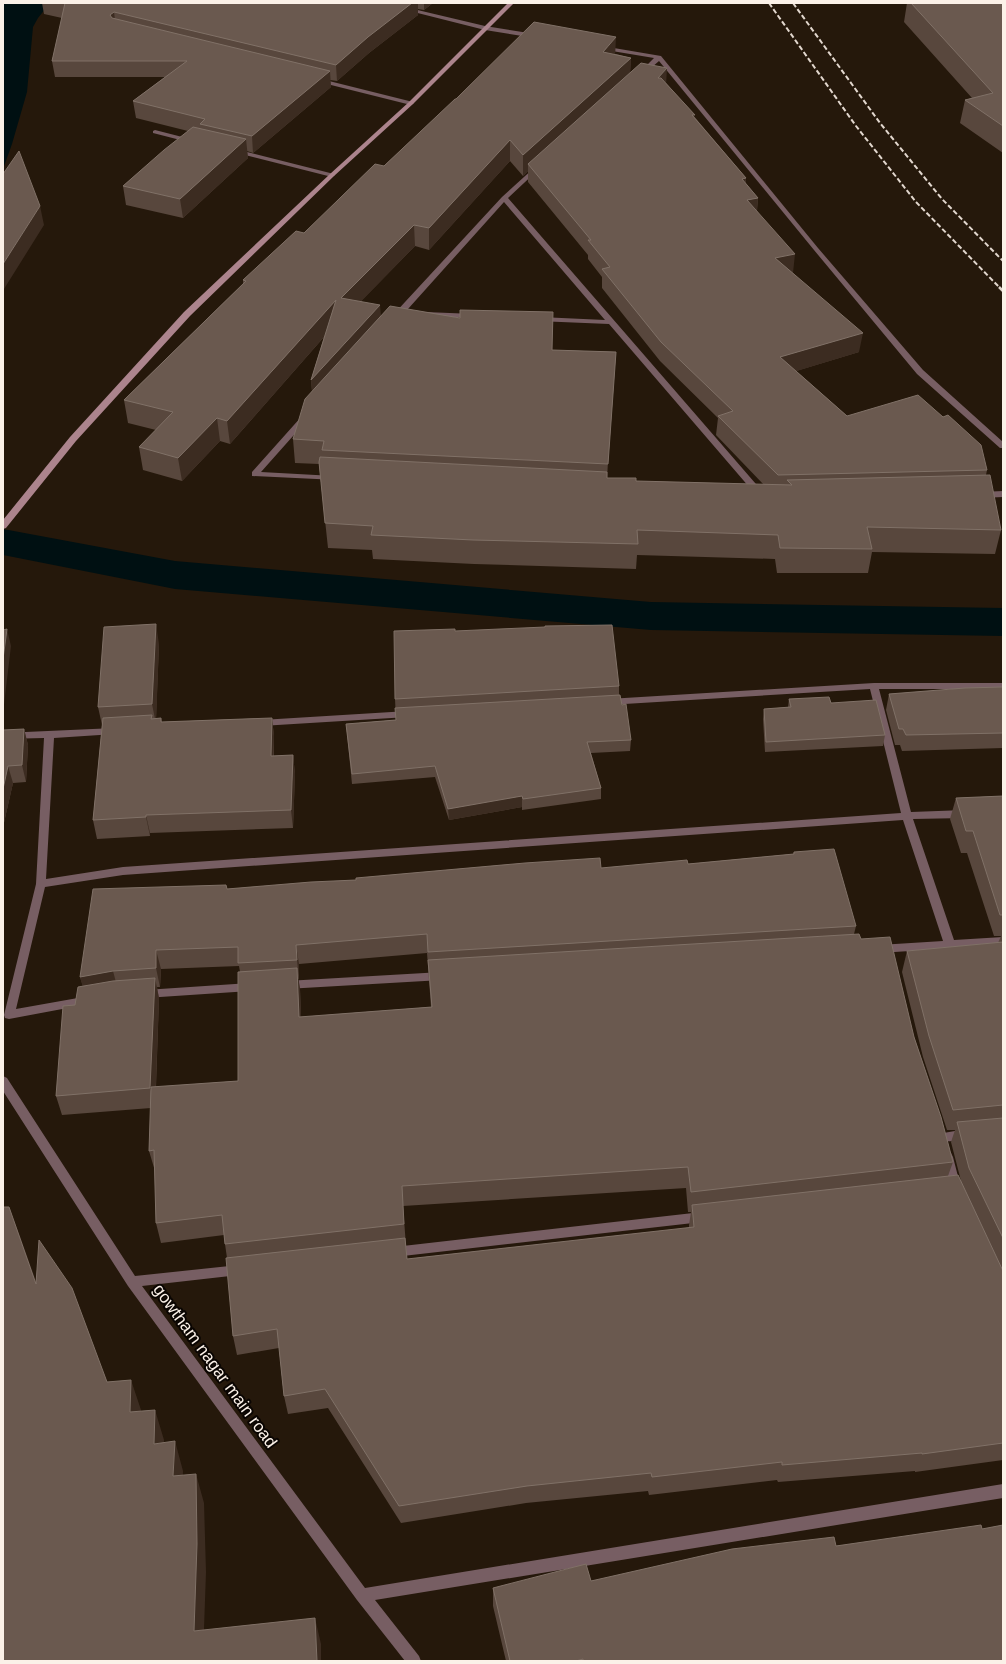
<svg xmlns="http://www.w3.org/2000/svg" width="1006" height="1664" viewBox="0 0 1006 1664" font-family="Arial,sans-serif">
<rect width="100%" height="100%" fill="#25180b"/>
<!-- water -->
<path fill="#001012" d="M3 3H50L38 18 33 27 27 92 12 144 3 169Z"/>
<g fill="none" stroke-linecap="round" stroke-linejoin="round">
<!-- canal -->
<path fill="#001012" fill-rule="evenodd" d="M3 529 175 561 651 602 1003 608V636L651 630 175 589 3 555Z"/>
<!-- street -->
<path fill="#775e63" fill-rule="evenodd" d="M378 3H388L485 26 535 34 538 36 535 38 485 30Z
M602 46 661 56 818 248 923 370 1003 442V448H1000L917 374 814 250 659 61 643 75H639V73L654 58 600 49V47Z
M317 78 413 102 414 103 411 105 315 81V79Z
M155 130 194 140 195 141 192 143 153 133V131Z
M235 149 334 174 335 175 332 177 233 152V150Z
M535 167 540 168 508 198 762 491 763 493 762 495H756L609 324 537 321V317H540L605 320 504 202 399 319H393V315L502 197Z
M425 312 474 314 478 316 474 318 428 316H425Z
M302 416H305L309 418 261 472 334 476 338 478 337 480 252 476V472Z
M1003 491V497L981 498 977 495 981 492Z
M874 683H1003V689H879L911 812 965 810 969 811 970 814 969 817 965 818 913 819 954 940 1003 937V945L879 953 875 952 874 949 875 946 879 945 943 941 903 820 123 875 45 887 16 1009 89 996 93 997 94 1000 93 1003 89 1004 9 1019 5 1018 4 1015 36 884 44 738 3 739V733L115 728 120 731 115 734 54 738 46 879 123 867 901 813 870 689 608 705 603 702 608 699Z
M408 711 413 714 408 717 261 726 256 723 261 720Z
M442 972 446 973 447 976 446 979 442 980 286 989 282 988 281 985 282 982 286 981Z
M250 983 254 984 255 987 254 990 250 991 145 998 141 997 140 994 141 991 145 990Z
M3 1076 7 1078 135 1276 239 1265 243 1266 245 1270 243 1274 239 1275 142 1286 365 1588 1003 1484V1498L375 1600 419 1656 421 1661H405L357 1600 128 1286 3 1091Z
M966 1129 970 1131 972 1134 970 1137C961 1140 947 1143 938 1140L936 1137 938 1134Z
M947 1152 951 1153 953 1157 961 1188 959 1192 955 1193 951 1192 949 1188 941 1157 943 1153Z
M702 1212 706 1213 708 1217 706 1221 702 1222 394 1257 390 1256 388 1252 390 1248 394 1247Z"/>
<!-- secondary -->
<path fill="#ac848d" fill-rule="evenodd" d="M508 3H514L413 104 334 176 190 316 76 441 6 528 3 529V520L70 437 184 312 330 174 409 102Z"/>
<!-- rail-far1 -->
<path stroke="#e2d7ce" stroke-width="2" stroke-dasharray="5 2.5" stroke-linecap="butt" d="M769 3 856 126 916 202 1000 288
M793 3 880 123 942 199 1003 261"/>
<!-- rail -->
<path stroke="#e2d7ce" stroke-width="2.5" stroke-dasharray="6 3" stroke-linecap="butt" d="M999 287 1003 291"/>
</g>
<!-- wall -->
<path fill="#58473d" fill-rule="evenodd" d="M42 3H433L424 10 418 9V15L369 53 337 81 330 80 331 87 253 153 247 151 248 158 183 218 126 205 123 186 188 131 136 118 133 101 165 77H55L52 61 62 18 44 14Z
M907 3H1003V153L960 123 965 100 972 98 904 22Z
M616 54 631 58 630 72 666 83 746 178V184L758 198 757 211 793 273 859 352 796 371 847 416 987 470 986 475 1001 530 995 554 872 552 868 573H777L775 559 637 555 636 569 474 564 373 559 372 550 328 548 319 464 295 463 293 439 312 391 311 380 324 337 230 444 220 441 182 481 143 470 139 447 156 430 128 423 124 400 243 284V280L304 233 384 166 456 99ZM510 161 523 176 528 171V182L588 255V259L602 277V288L660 361 718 418 716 435 764 485 636 481 607 478 616 352 552 350 381 316 361 301 415 246 429 250Z
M455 631 619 686V695L631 740 630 751 591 753 601 788V799L522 810V807L449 820 435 777 352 784 346 724 396 720 395 699Z
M159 644 156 718H161L162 722 272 718 274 736V756L293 755 295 774 293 828 150 833V836L97 839 93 820 102 725 98 707Z
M1003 687V748L902 751 900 745H895L886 710 889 694Z
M789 699 831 703 885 735 883 746 765 752 763 719 764 709 788 707Z
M24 729 28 745 26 782 13 783 3 827V730Z
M1003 796V1460L915 1472V1471L778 1482 777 1480 649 1495 648 1491 526 1503 401 1523 328 1408 288 1414 284 1396 279 1348 237 1355 233 1336 227 1258 225 1244 224 1235 161 1243 156 1223 155 1171 149 1151 151 1108 62 1115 56 1096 75 1005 83 986 80 977 227 889 356 880 688 864 793 854 794 852 856 926 854 934 861 939 914 1037 953 1162 948 1176 961 1181 951 1142 955 1130H947L923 1057 902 972 907 951 998 943 1001 936H994L967 853H961L950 819 956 798ZM427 953 431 1007 301 1017 300 989 298 979H299V964ZM239 966 240 972 238 1081 156 1087 159 998 157 987H160L161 969ZM686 1188 688 1212H691L689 1225V1228L407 1259 403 1206Z
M982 1529 1003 1661H506L493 1606V1588L591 1581 836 1546Z"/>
<!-- shaded-wall -->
<path fill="#3c2c21" d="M412 3H418V15L369 53 337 81 336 65 368 37Z
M424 3H433L424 10Z
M114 12 116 28 110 15Z
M616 37 615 58 603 52Z
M631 58 630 78 528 164V171L523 176V155Z
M667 68 666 86 658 78Z
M330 71 331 87 253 153 252 136Z
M246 139 248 158 183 218 180 199Z
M510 140V161L429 250V228Z
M746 178 745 197 742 179Z
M758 198 756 217 747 200Z
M40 206 44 225 4 289 3 284V264Z
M414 225 415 246 343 320 341 298Z
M795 254 793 273 775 258Z
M336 300 337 322 230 444 227 421Z
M380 305 382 327 313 402 311 380Z
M863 333 859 352 777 377 780 357Z
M616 352 614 375 606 488 608 464Z
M217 418 220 441 182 481 178 458Z
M156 624 159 644 156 724 152 704Z
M7 629 11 646 3 713V659Z
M272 718 274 736 273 775 271 756Z
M24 729 28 745 26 782 22 765Z
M293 755 295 774 293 828 291 810Z
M8 766 13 783 3 827V789Z
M522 796V807L449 820 448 809Z
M146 815 150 833V836L146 817Z
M296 945 299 964V979L297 960Z
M156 950 161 969 160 987 156 968Z
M297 968 300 989 302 1038 299 1017Z
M113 971 118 990 85 995 80 977Z
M155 978 159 998 155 1108 150 1088Z
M9 1207 21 1239 48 1315 36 1284Z
M131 1380 141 1410 140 1442 130 1412Z
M155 1410 164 1440 163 1473 154 1444Z
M175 1441 183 1471 182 1505 173 1476Z
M196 1474 204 1503 206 1572 203 1657 194 1631Z
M315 1618 321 1644V1661H317Z"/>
<!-- building -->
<path fill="#6a594f" stroke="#807167" d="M65 3H412L368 37 336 65 114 12 110 15 112 18 330 71 252 136 200 124 205 119 133 101 187 61H52Z
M911 3H1003V126L965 100 993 93Z
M534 22 616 37 603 52 631 58 523 155 510 140 429 228 414 225 341 298 380 305 311 380 336 300 227 421 217 418 178 458 139 447 173 412 124 400 246 281 243 280 296 231 304 233 375 164 384 166 455 99H456Z
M641 63 667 68 658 78H661L695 115H692L746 178 742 179 758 198 747 200 795 254 775 258 863 333 780 357 847 416 918 395 943 417 948 415 981 445 987 470 778 475 718 416 733 411 661 342 602 269 610 267 588 240H591L528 164Z
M193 127 246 139 180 199 123 186 164 150Z
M19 151 40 206 3 264V174Z
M390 306 460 318V310L553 312 552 350 616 352 608 464 322 450 324 441 293 439 305 399Z
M320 457 607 472V478H636V481L792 485 787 480 990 475 1001 530 867 527 872 549 780 548 778 535 637 530 638 544 473 540 371 535 373 526 325 523 319 462Z
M156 624 152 704 98 707 104 627Z
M612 625 619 686 395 699 394 631 455 629V631L545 627V626Z
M7 629 3 659V630Z
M1003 687V733L906 735 903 729H899L889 694 965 688Z
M620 695 622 705 626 704 631 740 587 742 601 788 523 799 522 796 448 809 435 766 352 774 346 724 396 720 395 708Z
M829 697 831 703 876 700 885 735 766 742 764 709 791 707 789 699Z
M152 715 151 719 161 718V722L272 718 271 756 293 755 291 810 146 815V817L93 820 103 718Z
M24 729 22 765 8 766 3 789V730Z
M1003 796V915H1000L973 831H966L956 798Z
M834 849 856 926 428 952 427 934 296 945 297 960 238 963V947L156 950V968L113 971 80 977 93 889 226 885 227 889 311 882 356 880V878L525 863 600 858 601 868 687 860 688 864 794 854V852Z
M859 934 861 939 890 937 914 1037 941 1117 953 1162 691 1192 688 1167 402 1186 404 1224 225 1244 222 1215 156 1223 154 1150 149 1151 151 1087 238 1081V972L297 968 299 1017 432 1007 428 960Z
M1003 942V1105L953 1110 929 1036 907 951Z
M155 978 150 1088 56 1096 63 1006 75 1005 78 987 113 981Z
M1003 1118V1238L969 1168 957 1122Z
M958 1175 1003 1271V1443L922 1454V1453L782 1465V1462L652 1477 651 1473 527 1486 399 1506 325 1389 284 1396 277 1329 233 1336 226 1258 405 1238 407 1259 694 1227 692 1205Z
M3 1207H9L36 1284 39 1240 72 1288 107 1382 131 1380 130 1412 155 1410 154 1444 175 1441 173 1476 196 1474 197 1544 194 1631 315 1618 317 1661H3Z
M981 1525 982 1529 1003 1525V1661H583V1659L576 1661H510L493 1588 586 1564 591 1581 732 1549 834 1537 836 1546Z"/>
<g text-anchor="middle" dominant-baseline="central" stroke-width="4" stroke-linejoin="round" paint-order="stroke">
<!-- near-street labels -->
<g font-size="17" fill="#fbf1e8" stroke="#0a0502">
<text transform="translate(215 1366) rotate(54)">gowtham nagar main road</text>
</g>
</g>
<!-- border -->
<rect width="1006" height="1664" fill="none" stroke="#fbf1e8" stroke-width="8"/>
</svg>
